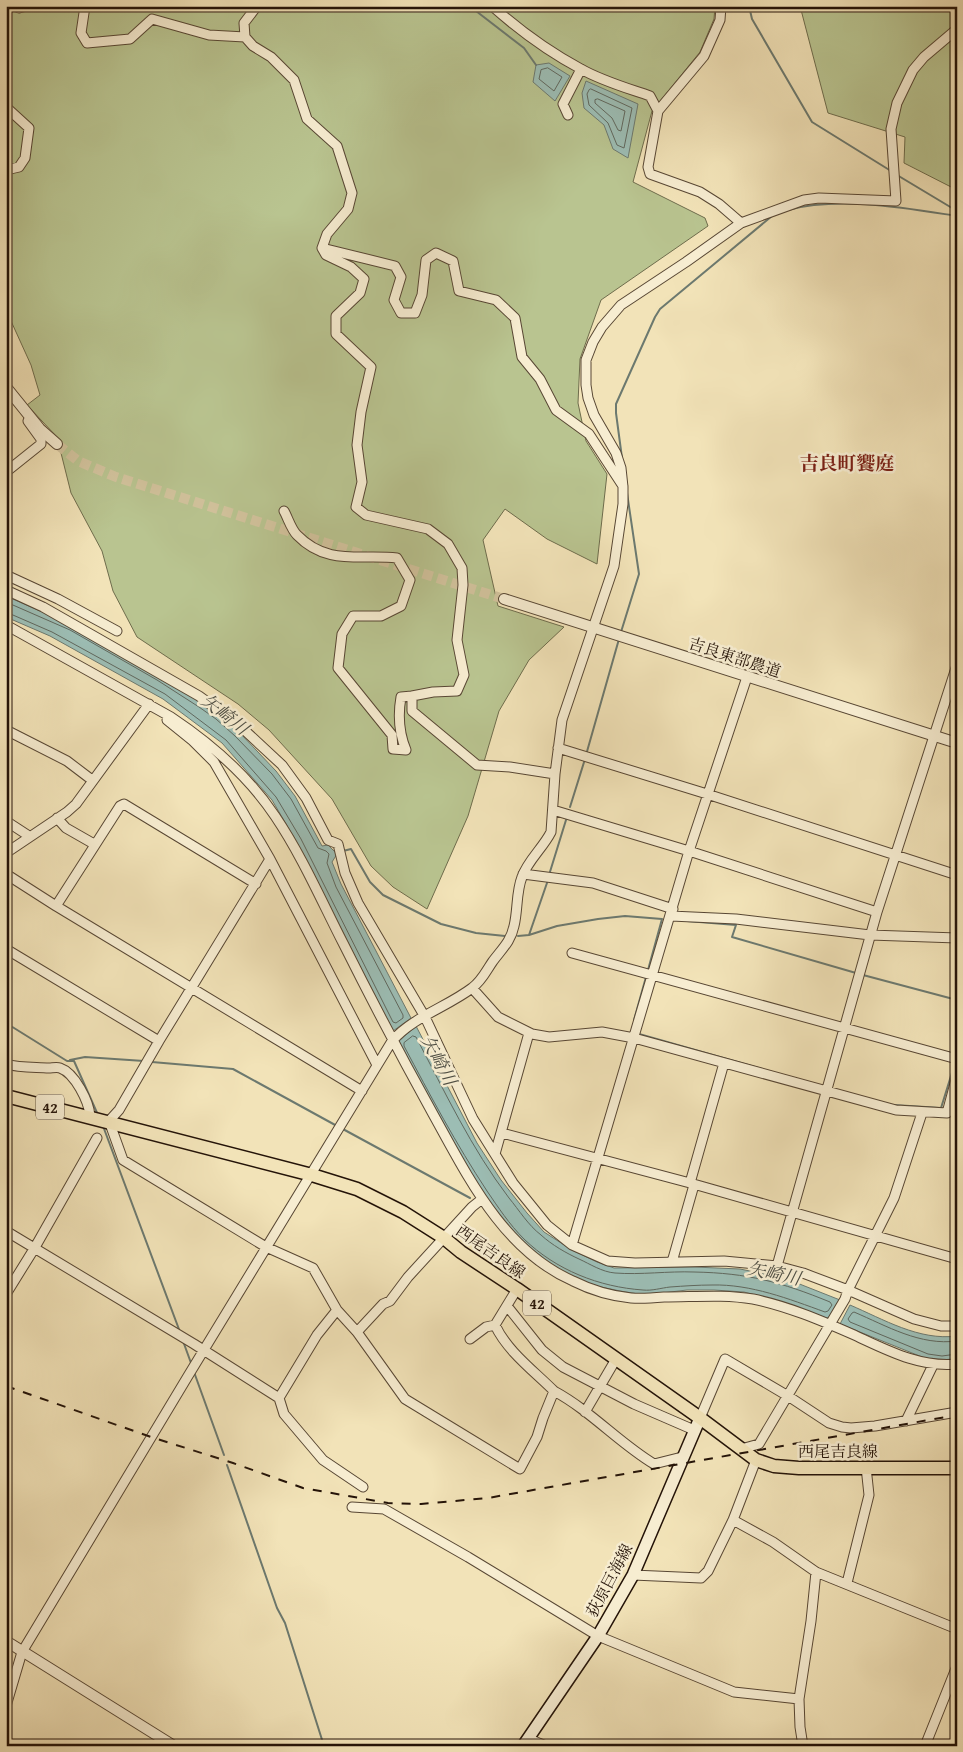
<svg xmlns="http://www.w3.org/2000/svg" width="963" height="1752" viewBox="0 0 963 1752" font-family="'Gentium Book Plus','Noto Serif JP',serif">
<rect width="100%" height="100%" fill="#f2e3b8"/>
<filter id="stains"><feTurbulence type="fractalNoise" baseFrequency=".004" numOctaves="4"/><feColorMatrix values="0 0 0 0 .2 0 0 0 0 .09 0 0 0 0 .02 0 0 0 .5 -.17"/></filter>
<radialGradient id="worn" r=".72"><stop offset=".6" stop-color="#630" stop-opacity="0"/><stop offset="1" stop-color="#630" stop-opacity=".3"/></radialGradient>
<!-- green -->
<path fill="#b9c490" stroke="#6e6c4c" d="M6 6H715L714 19 700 52 652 111 633 182 705 218 708 226 601 300 580 359 578 403 586 441 607 474 597 564 547 539 505 509 483 540 498 606 564 627 529 660 499 711 468 816 427 909 393 887 371 866 332 799 269 730 238 704 137 637 113 591 102 551 71 493 57 437 27 405 40 395 31 365 11 321 6 295Z
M800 6H957V190L904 163 905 137 828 113Z"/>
<!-- water -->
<path fill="#9cbdb4" stroke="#6c796f" d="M549 63 570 76 555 101 533 82 536 65Z
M586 81 638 104 628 158 613 149 604 125 584 108 582 93Z
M6 596 72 625 202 703 219 716 239 732 276 771 295 796 322 846 328 845 337 854 332 862 341 884 411 1018 393 1031 296 841 272 800 222 743 163 699 50 636 6 617Z
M416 1026 477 1143 501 1180 527 1213 544 1232 572 1250 597 1262 614 1268 694 1267 740 1269 769 1275 797 1283 840 1300 829 1319 786 1303 744 1292 714 1290H687L645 1295 620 1291 582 1283 550 1265 505 1226 476 1183 397 1043Z
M850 1305C883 1319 919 1341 957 1336V1358L942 1361 927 1359 840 1324Z"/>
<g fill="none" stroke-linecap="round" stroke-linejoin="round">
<!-- shore -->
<path stroke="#60685e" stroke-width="1" d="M548 68 562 77 554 91 539 79 541 70Z
M591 89 632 108 624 148 617 145 608 123 589 105 587 94 589 90Z
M598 99 625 111 621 131 618 130 612 118 595 103V100Z
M6 602 70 630 157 680 199 707 216 719 235 736 272 774 291 799 318 848 326 851 329 854 327 863 336 887 403 1015V1018L396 1023 393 1022 301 839 276 797 226 740 165 694 52 632 6 612
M413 1036 416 1037C445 1092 471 1148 509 1198 519 1210 528 1225 541 1235 552 1245 566 1253 579 1259 590 1264 602 1272 615 1273 641 1275 668 1271 694 1272 748 1273 781 1282 830 1302L832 1305 828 1311 825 1312C789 1299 751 1284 712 1285 698 1285 684 1286 670 1287 661 1288 652 1291 643 1290 599 1287 556 1270 524 1239 509 1224 498 1207 487 1191 456 1144 430 1095 404 1046V1043Z
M957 1341C920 1346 887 1326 854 1312L852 1313 848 1319 850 1322 928 1354 942 1356 957 1354"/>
<!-- stream -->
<path stroke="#6c796f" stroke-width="2" d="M454 6 457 9 476 11 524 48 536 65
M749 6 752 19 812 122 891 171
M897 175 957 211
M788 210C840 196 905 208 957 216
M622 458 616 413V404L655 317 660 309 772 216
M621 632 639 574 627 493
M586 755 619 639
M570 807 585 759
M343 851 351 849 370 882 383 895 441 924 476 933 505 936
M549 875 566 820
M687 921 736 925 732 937 856 973
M529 935 548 880
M518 936 529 935 557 926 598 919 625 916 662 919
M648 970 662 919
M863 975 957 1000
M634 1020 646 977
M6 1023 67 1061H74L98 1115
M639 1034 762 1069
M70 1060 85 1057 144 1061
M152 1062 233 1069 337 1126
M894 1105 941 1108 955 1063
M103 1126 180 1332
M341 1128 470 1198
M183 1341 191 1363
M194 1372 224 1455
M227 1465 277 1608 285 1623 324 1746"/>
<!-- tertiary-tunnel -->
<path stroke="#d3c49e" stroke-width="10" stroke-dasharray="10 5" stroke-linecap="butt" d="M57 444 78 461 116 477 504 599"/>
<defs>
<path id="minor" d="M14 6 19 8 26 6
M85 6 81 33 87 43 130 39 152 19 209 35 245 37
M257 6 244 23 245 37 253 46 271 57 294 80 307 119 337 146 352 193 348 209 327 234 322 248 395 266 401 277 394 300 401 313H415L422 295 426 260 436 253 453 261 459 291 496 300 515 318 522 357 540 379 556 410 589 434 623 486
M492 6C519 30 549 52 581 69 602 81 627 88 650 96L658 111
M721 6 720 20 704 56 658 111 648 167 650 174 700 192 719 204 741 223
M6 107 29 128 25 158 19 167 6 170
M568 115 563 104 581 69
M322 248 326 255 351 267 364 279 360 293 336 316V334L371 367 361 412 357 445 362 482 356 507 366 515 428 529 448 544 462 568 463 585 457 640 464 675 457 691 433 692 412 696V711L477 765 510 767 555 774
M6 472 41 444V439L28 421
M284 511C288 518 291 529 297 535 327 566 360 554 397 558L410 580 401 606 381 616H353L342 634 338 668 392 735 393 749 406 750C399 733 398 714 401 697L412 696
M6 575 58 599 117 631
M6 590 43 607 199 696 240 726 282 765 306 798 328 840 338 844 345 873 358 903 425 1017 473 1119 513 1183 547 1225 572 1245 608 1261 635 1263 724 1261 777 1266 803 1273 848 1290 914 1319 941 1326H957
M6 625 171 717C210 743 249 777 275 816 302 856 321 900 343 943 372 1001 402 1058 433 1114 468 1177 503 1250 573 1281 591 1290 611 1296 631 1298 642 1299 653 1298 664 1297 694 1297 723 1294 753 1299 787 1306 820 1320 852 1334 885 1349 919 1368 957 1364
M167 720 193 741 214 762 270 859 377 1065
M6 730 67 761 92 780
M558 748 707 794 957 875
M553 810 689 851 877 912
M57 818 66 828 94 844
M6 821 29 836
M6 853 67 812 76 804 149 704
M270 859 159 1041 119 1110 109 1121 123 1160 266 1247 313 1268 337 1310 357 1332 405 1399 520 1469 537 1437 543 1418 554 1391C591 1411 619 1443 654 1464L682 1457
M6 874 56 906 362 1091
M523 874 593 883 673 909
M56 906 120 806 124 804 256 884
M671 916 736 919 870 935 957 938
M6 949 159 1041
M572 953 957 1059
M472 988 498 1017 532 1034 549 1037 602 1032 634 1038 896 1110 947 1113 957 1076
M6 1064C20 1068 34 1067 49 1068 52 1068 57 1067 60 1068 75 1073 89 1102 90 1116
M502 1133 690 1183 957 1259
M495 1154 529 1033
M690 1183 724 1063
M6 1231 194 1344 279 1398
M572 1245 689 851 747 677
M672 1262 694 1185
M777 1266 877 912 957 665
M6 1294 34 1249 97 1138
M507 1306 542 1350 563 1367 634 1404 694 1430
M337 1310 317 1335 279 1398 284 1414 323 1460 363 1487
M495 1325C507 1351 534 1371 554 1391
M357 1332 383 1304 390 1301 408 1277 472 1207 482 1199
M470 1339 486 1327 495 1325 517 1289
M585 1412 616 1359
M700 1418 725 1359 788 1396 829 1423 842 1427 851 1428 875 1426 957 1412
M906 1421 933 1365
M741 1449 759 1444 845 1299 848 1290 894 1198 922 1113
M352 1507 384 1509 468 1557 598 1636 734 1692 799 1699
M733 1520 773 1542 816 1572 957 1629
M633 1575 701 1578 708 1571 733 1520 756 1460
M847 1583 869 1495 866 1467
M6 1706 22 1652 188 1376 392 1041C413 1017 447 1007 472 988 482 981 486 971 493 961 502 949 511 941 514 926 518 910 516 892 522 877 528 860 543 848 551 832L555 774 562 720 614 566 623 504V487L621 468 616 453 594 415 588 398 586 385V360L593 342 602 327 621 305 686 262 741 223 804 200 819 198 896 201 891 129 897 103 913 70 924 57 957 29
M529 1739 546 1746
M803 1746 800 1727 799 1699 811 1621 816 1572
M925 1746 957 1666
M950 1746H953"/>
<path id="tertiary" d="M6 387 40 429 57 444
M504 599 957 743
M6 1641 174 1746"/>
<path id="secondary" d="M523 1746 598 1636 633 1575 700 1418"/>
<path id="primary" d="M6 1096 312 1175 357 1189 403 1212 444 1238 461 1252 517 1289 700 1418 756 1460 774 1466 799 1468H957"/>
</defs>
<!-- minor casing -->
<use href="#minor" stroke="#584734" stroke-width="11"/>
<!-- tertiary casing -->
<use href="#tertiary" stroke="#584734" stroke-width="12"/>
<!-- secondary casing -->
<use href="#secondary" stroke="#241308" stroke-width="14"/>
<!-- primary casing -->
<use href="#primary" stroke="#241308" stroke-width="15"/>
<!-- minor -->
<use href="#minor" stroke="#f7edd1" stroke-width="9"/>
<!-- tertiary -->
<use href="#tertiary" stroke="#f7edd1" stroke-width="10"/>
<!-- secondary -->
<use href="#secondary" stroke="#f7edd1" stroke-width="11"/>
<!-- primary -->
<use href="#primary" stroke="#f2e3b8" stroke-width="12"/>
<!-- rail -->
<path stroke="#241308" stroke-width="2" stroke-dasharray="9 9" stroke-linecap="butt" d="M6 1386 151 1437 233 1463 303 1488 388 1503 421 1504 488 1498 957 1415"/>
</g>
<g text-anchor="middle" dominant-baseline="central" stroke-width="5" stroke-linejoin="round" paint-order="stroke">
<!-- shield labels -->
<g fill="#f7edd1" stroke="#635444" stroke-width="1">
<rect x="36" y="1094.5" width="28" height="25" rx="4"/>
<rect x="523" y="1290.5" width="28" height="25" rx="4"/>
</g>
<g font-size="15" font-weight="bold" fill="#241308">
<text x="50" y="1107">42</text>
<text x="537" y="1303">42</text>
</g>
<!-- street labels -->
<g font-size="16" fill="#241308" stroke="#f7edd1">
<text transform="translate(735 657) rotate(18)">吉良東部農道</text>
<text transform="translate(491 1251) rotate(35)">西尾吉良線</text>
<text x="838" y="1451">西尾吉良線</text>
<text transform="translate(609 1580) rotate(-62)">荻原巨海線</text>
</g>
<!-- water labels -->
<g font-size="18" font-style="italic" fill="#4e4e44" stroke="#f7edd1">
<text transform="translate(225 714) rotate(38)">矢崎川</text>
<text transform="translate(439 1060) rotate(62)">矢崎川</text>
<text transform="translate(774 1273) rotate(12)">矢崎川</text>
</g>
<!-- quarter labels -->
<g font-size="19" font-weight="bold" fill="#7a1f14" stroke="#f7edd1">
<text x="847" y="463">吉良町饗庭</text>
</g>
</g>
<!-- margin -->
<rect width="963" height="1752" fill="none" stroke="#f2e3b8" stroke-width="25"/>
<rect x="8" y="8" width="948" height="1737" fill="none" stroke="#241308" stroke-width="2.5"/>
<rect x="12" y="12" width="938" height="1727" fill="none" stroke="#241308"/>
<rect width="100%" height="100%" filter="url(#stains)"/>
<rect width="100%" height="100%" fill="url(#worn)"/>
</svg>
